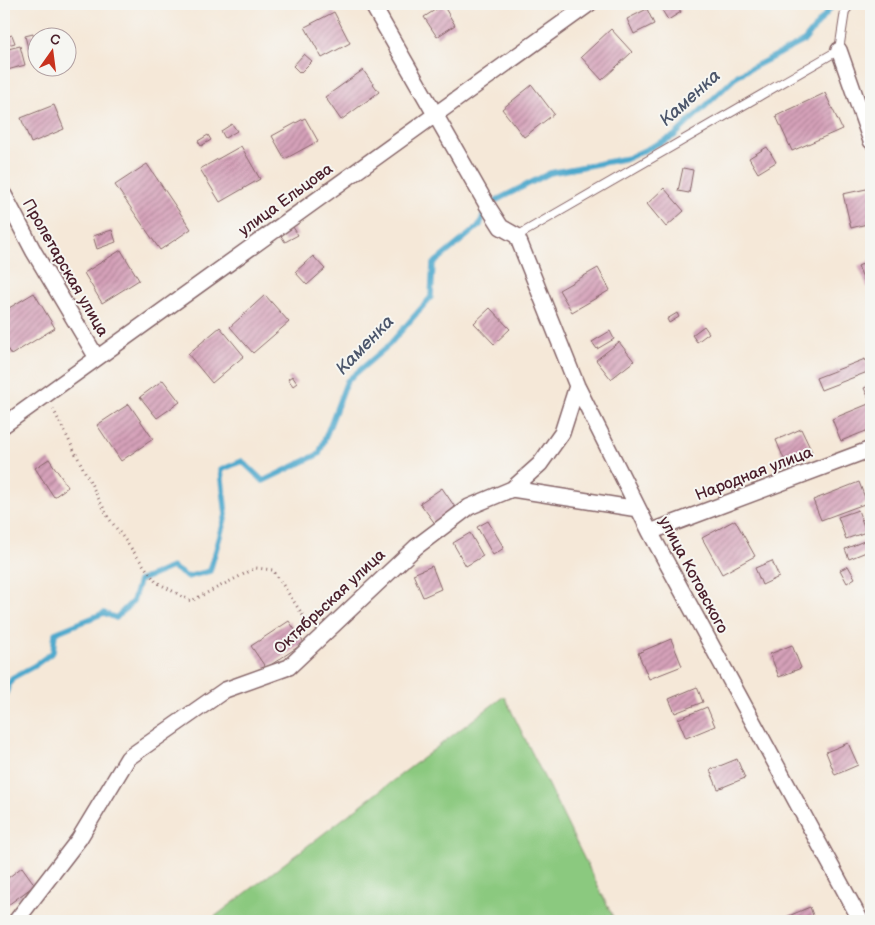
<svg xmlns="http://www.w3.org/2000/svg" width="875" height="925" viewBox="0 0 875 925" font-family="'Balsamiq Sans',sans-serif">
<defs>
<pattern id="building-hatch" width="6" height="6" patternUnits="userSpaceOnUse" patternTransform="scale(1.25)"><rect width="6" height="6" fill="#d5a1b9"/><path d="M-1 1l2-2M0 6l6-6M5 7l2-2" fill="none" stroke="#af8397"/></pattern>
</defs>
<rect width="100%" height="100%" fill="#f6f6f2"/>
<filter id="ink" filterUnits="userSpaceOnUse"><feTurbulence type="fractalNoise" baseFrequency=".02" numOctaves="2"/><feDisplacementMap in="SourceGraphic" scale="10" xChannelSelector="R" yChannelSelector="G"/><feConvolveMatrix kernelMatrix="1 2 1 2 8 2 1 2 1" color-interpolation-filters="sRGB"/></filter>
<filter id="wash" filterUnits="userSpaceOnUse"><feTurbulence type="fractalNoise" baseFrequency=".0096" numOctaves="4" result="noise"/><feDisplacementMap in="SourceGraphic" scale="20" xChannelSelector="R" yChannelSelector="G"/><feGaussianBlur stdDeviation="1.12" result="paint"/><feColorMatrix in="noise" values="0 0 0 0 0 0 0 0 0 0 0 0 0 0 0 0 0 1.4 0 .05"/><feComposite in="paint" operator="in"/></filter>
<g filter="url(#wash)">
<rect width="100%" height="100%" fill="#f5e8d8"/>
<!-- green -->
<path fill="#8bc97f" stroke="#6a7455" d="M504 696 615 921H209Z"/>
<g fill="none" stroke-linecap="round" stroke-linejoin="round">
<!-- stream -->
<path stroke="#4ea8cc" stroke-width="5.5" d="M4 696 6 693 12 678 34 666 53 652 55 633 104 613 116 618 133 601 139 581 172 567 187 577 210 571 226 515 221 470 242 461 263 481 319 454 347 381 389 345 431 297 433 264 480 225 487 205 550 173 628 158 674 136 738 75 804 41 834 4"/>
</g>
<g id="blocks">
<!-- building -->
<path fill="url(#building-hatch)" d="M662 4H676L681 12 668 20 659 5Z
M443 5 455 25 437 37 424 17Z
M647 9 654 24 634 34 627 19Z
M334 12 350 43 322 58 305 27Z
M611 29 632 52 602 80 581 57Z
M33 34 36 46 28 48 25 36Z
M12 35 15 43 4 46V38Z
M20 46 25 65 4 71V50Z
M304 54 312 61 300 73 293 66Z
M363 70 379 92 341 120 325 97Z
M532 85 554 114 524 137 502 109Z
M825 93 842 129 792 151 776 116Z
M54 105 64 129 31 143 21 118Z
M305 118 318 141 285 159 272 136Z
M232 124 237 131 225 138 221 131Z
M208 135 211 140 201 146 198 141Z
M241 146 260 179 220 202 200 169Z
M767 147 776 162 758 173 749 158Z
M147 164 191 229 160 250 115 185Z
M683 168 693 170 689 193 678 191Z
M664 188 684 211 666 227 647 204Z
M871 188V223L851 228 843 194Z
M293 227 298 235 285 242 280 234Z
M112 230 116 242 97 249 93 236Z
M121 250 139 280 102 303 84 273Z
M313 256 325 269 307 285 295 272Z
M871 260V286L867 287 858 266Z
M598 268 610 290 572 312 559 290Z
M34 293 55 328 11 355 4 343V311Z
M265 295 289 322 253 353 230 327Z
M490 308 510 329 494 344 474 323Z
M677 313 679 317 669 323 667 319Z
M704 326 709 333 697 342 692 335Z
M220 327 244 356 212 383 188 354Z
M610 331 614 339 597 349 592 342Z
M619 342 634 361 611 379 596 360Z
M865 359 870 371 821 390 816 378Z
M292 376 297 383 293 386 288 379Z
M163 380 180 402 157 418 140 397Z
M871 385V429L841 441 832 419 871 403 864 388Z
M129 404 153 439 121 461 97 425Z
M801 429 812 452 786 464 776 440Z
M49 459 68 487 54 497 35 468Z
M859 482 867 503 821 520 813 500Z
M442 488 457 510 436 525 420 503Z
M858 510 866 532 846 539 838 517Z
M735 520 755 556 722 574 702 538Z
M488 521 504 548 493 555 477 527Z
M470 533 483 556 466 566 453 543Z
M871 538V550L849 559 845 549Z
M772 561 779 577 762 585 755 568Z
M432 566 441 589 423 597 413 574Z
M848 566 855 578 847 583 840 570Z
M289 621 304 643 266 668 251 646Z
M671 639 682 666 649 679 638 653Z
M792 645 801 668 779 677 770 654Z
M697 687 703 702 675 713 669 699Z
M707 707 715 726 686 738 678 719Z
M848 743 858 765 835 775 826 752Z
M737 759 745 778 718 789 710 770Z
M22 867 35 885 4 908V881Z
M810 907 815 921H780L779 920Z"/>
</g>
</g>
<g filter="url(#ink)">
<use href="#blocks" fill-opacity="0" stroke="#866568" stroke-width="1"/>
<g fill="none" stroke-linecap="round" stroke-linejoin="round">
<defs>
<path id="service" d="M517 236 839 50 845 11 851 4"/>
<path id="minor" d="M372 4 487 205 501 227 517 236 577 386 650 532 861 921
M839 50 871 141
M4 195 34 252 97 358
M4 425 589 4
M512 489 638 509
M650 532 871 449
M16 921 79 839 128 758 225 690 289 667 416 547 469 507 512 489 540 464 562 433 577 386"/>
</defs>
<!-- service casing -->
<use href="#service" stroke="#866568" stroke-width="10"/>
<!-- minor casing -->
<use href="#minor" stroke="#866568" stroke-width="18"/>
<!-- path -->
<path stroke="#866568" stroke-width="3" stroke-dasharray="1 4" stroke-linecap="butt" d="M53 409 108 517 156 582 191 601 256 568 273 570 310 626"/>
<!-- service -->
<use href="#service" stroke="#fff" stroke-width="8"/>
<!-- minor -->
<use href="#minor" stroke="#fff" stroke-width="15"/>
</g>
</g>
<g text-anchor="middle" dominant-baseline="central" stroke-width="4" stroke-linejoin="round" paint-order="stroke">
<!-- street labels -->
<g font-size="16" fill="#4a1f2b" stroke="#f6f6f2">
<text transform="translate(286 200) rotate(-36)">улица Ельцова</text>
<text transform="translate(65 268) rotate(60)">Пролетарская улица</text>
<text transform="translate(754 474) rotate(-21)">Народная улица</text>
<text transform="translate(693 575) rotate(62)">улица Котовского</text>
<text transform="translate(330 602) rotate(-43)">Октябрьская улица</text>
</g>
<!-- water labels -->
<g font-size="18" font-style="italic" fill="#4c566b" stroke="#f6f6f2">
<text transform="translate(690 98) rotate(-42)">Каменка</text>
<text transform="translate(365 345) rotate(-46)">Каменка</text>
</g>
</g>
<!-- margin -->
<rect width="875" height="925" fill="none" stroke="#f6f6f2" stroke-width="20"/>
<!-- north arrow -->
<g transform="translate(52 52) rotate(14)"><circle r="24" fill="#f6f6f2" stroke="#b1a0a2"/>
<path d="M0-4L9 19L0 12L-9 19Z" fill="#c8321e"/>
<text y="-8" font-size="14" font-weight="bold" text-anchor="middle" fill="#4a1f2b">С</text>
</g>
</svg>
